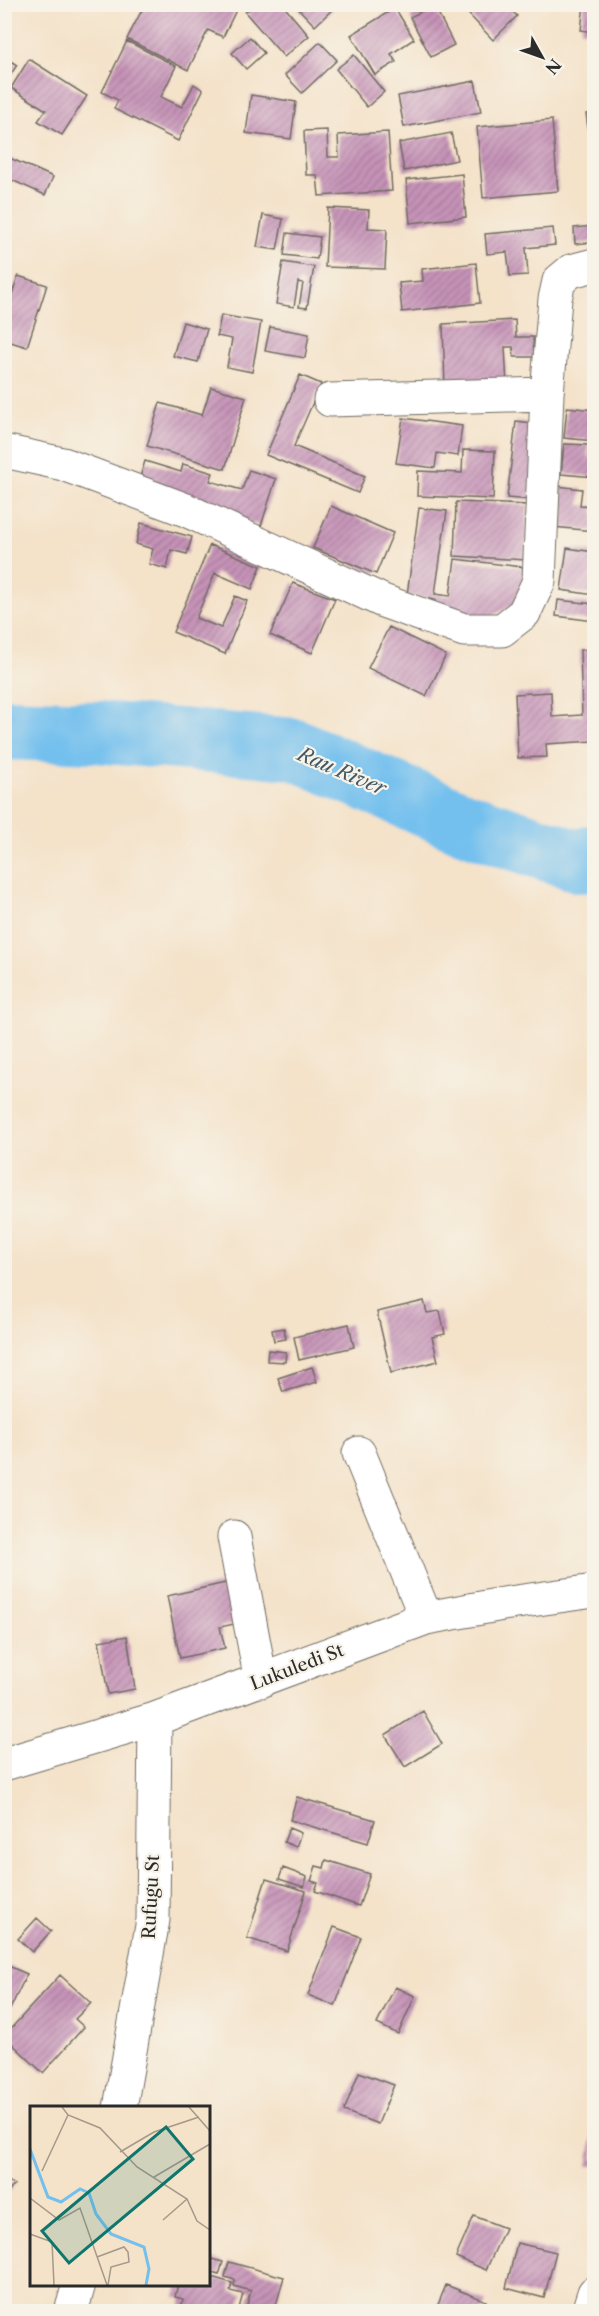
<svg xmlns="http://www.w3.org/2000/svg" width="599" height="2316" viewBox="0 0 599 2316" font-family="'Libre Caslon Text',serif">
<defs>
<pattern id="building-hatch" width="6" height="6" patternUnits="userSpaceOnUse" patternTransform="scale(1.5)"><rect width="6" height="6" fill="#c693b8"/><path d="M-1 1l2-2M0 6l6-6M5 7l2-2" fill="none" stroke="#a17896"/></pattern>
</defs>
<rect width="100%" height="100%" fill="#f7f3e8"/>
<filter id="ink" filterUnits="userSpaceOnUse"><feTurbulence type="fractalNoise" baseFrequency=".0167" numOctaves="2"/><feDisplacementMap in="SourceGraphic" scale="12" xChannelSelector="R" yChannelSelector="G"/><feConvolveMatrix kernelMatrix="1 2 1 2 8 2 1 2 1" color-interpolation-filters="sRGB"/></filter>
<filter id="wash" filterUnits="userSpaceOnUse"><feTurbulence type="fractalNoise" baseFrequency=".008" numOctaves="4" result="noise"/><feDisplacementMap in="SourceGraphic" scale="24" xChannelSelector="R" yChannelSelector="G"/><feGaussianBlur stdDeviation="1.35" result="paint"/><feColorMatrix in="noise" values="0 0 0 0 0 0 0 0 0 0 0 0 0 0 0 0 0 1.4 0 .05"/><feComposite in="paint" operator="in"/></filter>
<g filter="url(#wash)">
<rect width="100%" height="100%" fill="#f4e2c9"/>
<g fill="none" stroke-linecap="round" stroke-linejoin="round">
<!-- river -->
<path stroke="#73c0ee" stroke-width="62" d="M4 729 97 732 294 749 460 821 581 862 594 855"/>
</g>
<g id="blocks">
<!-- building -->
<path fill="url(#building-hatch)" d="M137 4H239L223 37 208 30 188 70 127 39 143 8Z
M255 4H282L309 36 284 57 245 12Z
M294 4H338L315 26Z
M459 4H505L517 16 493 40Z
M584 4H594V32L581 30Z
M434 5 454 45 431 57 410 17Z
M395 8 414 39 391 54 396 62 375 75 351 35Z
M250 37 264 53 246 69 232 53Z
M127 41 176 66 161 97 182 107 194 84 203 90 178 141 114 109 118 100 102 92Z
M320 42 337 60 302 93 285 75Z
M354 55 384 92 367 107 336 69Z
M4 57 17 65 4 85Z
M29 59 87 96 62 135 38 121 46 110 11 88Z
M475 81 481 112 404 127 398 96Z
M251 95 296 102 291 139 246 133Z
M594 113V150H591L586 114Z
M552 120 558 191 483 198 477 127Z
M327 130 328 157H339L338 135 388 132 392 191 319 196 317 175H306L304 131Z
M451 133 457 160 404 171 399 143Z
M5 156 53 177 45 195 5 177Z
M462 174 466 217 410 223 406 180Z
M328 208 369 210 368 228 387 229 385 269 325 267Z
M263 215 283 219 277 250 257 247Z
M594 226V242L575 244 574 228Z
M553 228 555 245 526 248 528 275 510 276 507 252 487 254 485 234Z
M287 233 320 237 317 259 284 255Z
M283 262 314 267 307 308 299 307 303 283 298 282 294 307 276 304Z
M476 263 480 303 402 312 399 283 423 281 422 269Z
M18 276 47 285 27 347 4 340V319Z
M221 315 261 322 252 372 227 367 232 339 217 336Z
M515 320 516 337H533L534 357H514L513 347H505L507 386 445 388 443 324Z
M183 322 207 329 198 362 173 356Z
M270 327 309 334 305 358 265 351Z
M300 375 321 384 294 446 365 476 358 493 266 455Z
M211 387 246 397 225 469 147 446 160 403 202 415Z
M567 407 594 410V441L564 438Z
M403 418 462 426 458 456 437 453 435 468 396 463Z
M516 421 540 424 531 500 507 498Z
M564 444 589 445 588 456 594 457V477L561 474Z
M463 450 495 451 493 499 417 496 418 471 462 473Z
M145 461 181 472 183 464 213 473 210 481 242 490 249 470 276 479 261 526 137 487Z
M557 486 582 489 580 505 594 506V531L553 527Z
M456 502 528 505 526 560 454 556Z
M331 506 393 533 376 574 313 548Z
M419 508 447 511 435 594 450 596 455 559 531 568 521 601 488 618 434 612 435 600 407 595Z
M141 523 192 537 187 554 171 550 167 569 149 564 153 549 136 544Z
M210 545 261 566 252 589 215 573 196 618 221 628 235 596 247 601 225 654 173 632Z
M567 548 594 552V595L561 590Z
M293 583 335 599 312 653 270 635Z
M558 600 594 604V621L556 616Z
M389 627 446 655 426 696 368 668Z
M594 649V741L546 744 547 757 518 758 515 694 551 692 552 717 582 715 580 650Z
M424 1301 427 1313 440 1311 445 1334 432 1337 438 1361 391 1373 377 1312Z
M349 1324 354 1347 299 1360 294 1337Z
M284 1328 286 1339 274 1341 272 1330Z
M268 1350 286 1352 285 1362 267 1361Z
M312 1367 317 1382 283 1392 278 1378Z
M230 1582 239 1623 220 1627 225 1648 180 1658 167 1596Z
M127 1636 135 1689 108 1694 99 1641Z
M423 1711 442 1744 405 1767 385 1735Z
M297 1797 375 1820 368 1843 290 1820Z
M289 1828 301 1833 296 1847 284 1842Z
M326 1860 370 1874 359 1906 315 1891 318 1883 311 1881 316 1866 324 1868Z
M283 1868 307 1877 304 1887 279 1879Z
M266 1879 306 1891 287 1951 247 1938Z
M37 1918 51 1931 32 1952 18 1939Z
M334 1927 361 1937 335 2006 308 1995Z
M4 1964 27 1974 10 2009 4 2006Z
M60 1975 91 2003 75 2019 84 2027 43 2073 4 2036Z
M395 1987 415 1996 398 2034 377 2024Z
M359 2072 394 2085 378 2124 344 2111Z
M593 2133H594V2166H588Z
M4 2178 14 2185 4 2198Z
M474 2216 505 2228 486 2270 456 2257Z
M517 2243 556 2252 544 2298 506 2288Z
M208 2258 223 2262 219 2275 208 2272Z
M229 2262 284 2277 274 2312H245L251 2291 234 2286 235 2280 225 2277Z
M208 2276 232 2283 230 2291 243 2294 238 2312H180L183 2299 175 2297 178 2284H208Z
M446 2285 486 2301 482 2312H435Z"/>
</g>
</g>
<g filter="url(#ink)">
<use href="#blocks" fill-opacity="0" stroke="#716b62" stroke-width="1.5"/>
<g fill="none" stroke-linecap="round" stroke-linejoin="round">
<defs>
<path id="minor" d="M330 400 547 394
M4 451 63 464 186 510 383 601 464 630H502L524 613 539 581 547 394 555 299 559 281 571 271 594 265
M359 1453 426 1618
M234 1537 261 1681
M4 1764 155 1719 426 1618 503 1604 594 1591
M120 2108 153 1920 155 1719
M71 2312 79 2284
M588 2312 594 2293"/>
</defs>
<!-- minor casing -->
<use href="#minor" stroke="#716b62" stroke-width="35"/>
<!-- minor -->
<use href="#minor" stroke="#fff" stroke-width="33"/>
</g>
</g>
<g text-anchor="middle" dominant-baseline="central" stroke-width="4.5" stroke-linejoin="round" paint-order="stroke">
<!-- street labels -->
<g font-size="18" fill="#2b2b2b" stroke="#f7f3e8">
<text transform="translate(297 1667) rotate(-21)">Lukuledi St</text>
<text transform="translate(151 1897) rotate(-87)">Rufugu St</text>
</g>
<!-- water labels -->
<g font-size="20" font-style="italic" fill="#415866" stroke="#f7f3e8">
<text transform="translate(342 771) rotate(23)">Rau River</text>
</g>
</g>
<!-- overview -->
<g transform="translate(30 2106)">
<rect width="180" height="180" fill="#f4e2c9"/>
<path fill="none" stroke="#73c0ee" stroke-width="3" d="M0 43 18 91 31 96 50 83 59 87 66 108 81 128 114 141 119 163 116 179"/>
<path fill="none" stroke="#a4998a" stroke-width="1.5" d="M32 1 38 9 70 22 107 61 157 93 167 115 180 124M159 1 180 25M90 46 124 26 169 11M12 65 38 9M124 71 180 38M0 92 29 114 50 102 77 179M133 114 157 93M0 128 22 136 24 179M67 151 94 141 98 146 99 156 81 161 78 179"/>
<path fill="#0f766e" fill-opacity="0.15" stroke="#0f766e" stroke-width="3" d="M136 21 163 53 39 157 12 125Z"/>
<rect width="180" height="180" fill="none" stroke="#2b2b2b" stroke-width="3"/>
</g>
<!-- margin -->
<rect width="599" height="2316" fill="none" stroke="#f7f3e8" stroke-width="24"/>
<!-- north arrow -->
<g transform="translate(542 57) rotate(130)" stroke="#f7f3e8" stroke-width="4.5" paint-order="stroke">
<path d="M0-4.5L10 22L0 15L-10 22Z" fill="#2b2b2b"/>
<text y="-9" font-size="16" font-weight="bold" text-anchor="middle" fill="#2b2b2b">N</text>
</g>
</svg>
